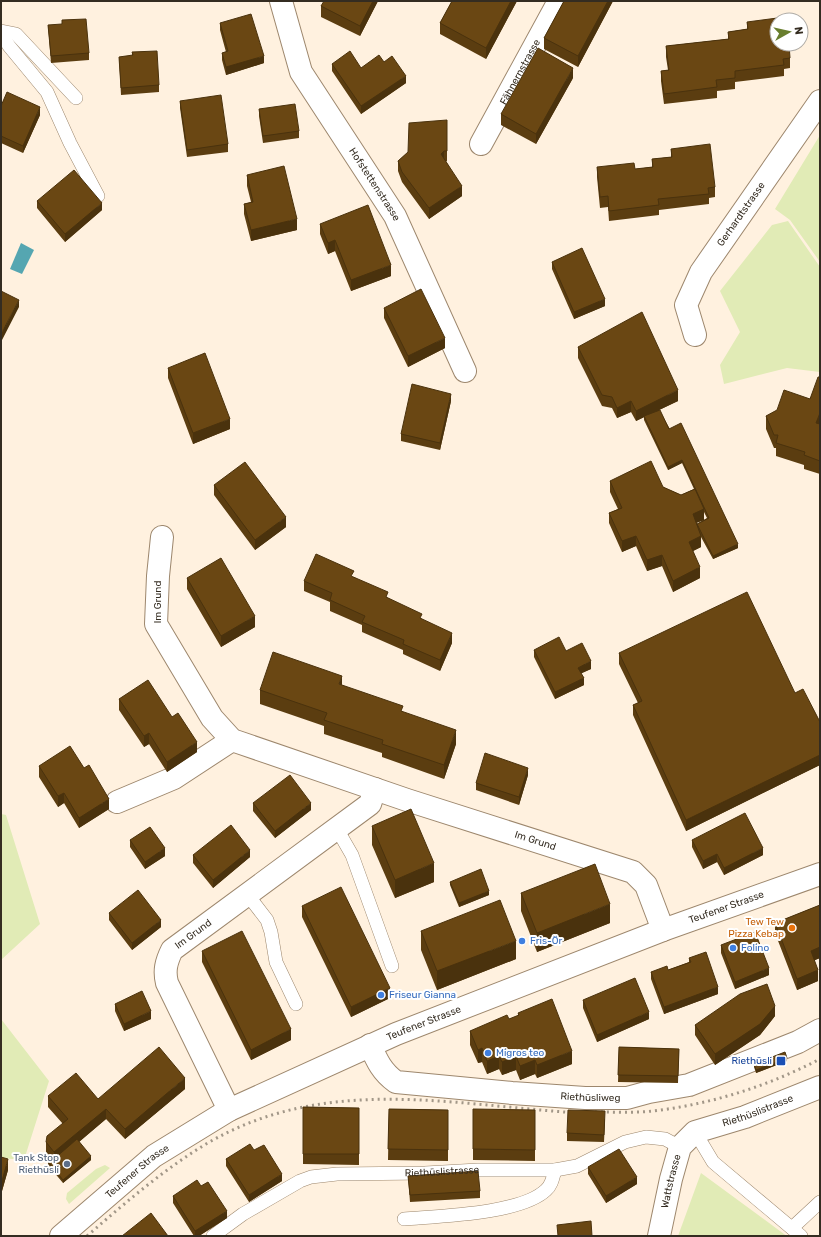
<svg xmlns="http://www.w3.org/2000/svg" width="821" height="1237" viewBox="0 0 821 1237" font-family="Rubik,sans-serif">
<rect width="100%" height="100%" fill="#fff1df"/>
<!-- green -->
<path fill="#e1ebb6" d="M820 135V262L790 220 775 209Z
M788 221 820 267V372L787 368 724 384 720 365 740 332 720 291 772 225Z
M1 814 6 815 40 924 1 960Z
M1 1019 49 1081 24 1160 1 1158Z
M105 1165 110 1168 69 1204 66 1199 67 1193 96 1169Z
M701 1173 784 1234 787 1236H678Z"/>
<!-- water -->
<path fill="#55a6b1" d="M21 243 34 250 22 274 10 269Z"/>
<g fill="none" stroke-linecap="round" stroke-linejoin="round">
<defs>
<g id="service">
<path d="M1 31 16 34 76 98"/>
<path d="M1 33 9 46 47 92 70 143 98 196"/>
<path d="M337 829 352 855 392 966"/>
<path d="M247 894 267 920 271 932 276 962 296 1004"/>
<path d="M695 1132 713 1162 801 1236"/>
<path d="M404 1219C439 1216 521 1214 546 1190 552 1185 553 1177 555 1170"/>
<path d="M792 1228 820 1202"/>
<path id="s1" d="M213 1236 243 1214 300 1181 311 1177 337 1174 425 1173 478 1170H555L577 1166 625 1142 646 1137 665 1139 680 1147"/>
</g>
<g id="minor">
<path id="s2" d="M281 1 301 72 395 216 465 371"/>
<path id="s3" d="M481 144 559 1"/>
<path id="s4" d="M695 335 686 305 701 272 820 101"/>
<path id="s5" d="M162 537 158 576 156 624 212 718 232 740 407 800 633 872 646 885 663 930"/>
<path d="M117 802 174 778 232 740"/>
<path id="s6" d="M370 1045C377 1061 382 1072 396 1082L512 1093 585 1098H627L649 1092 689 1085 798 1042 820 1030"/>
<path id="s7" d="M229 1110 167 983C164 971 166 962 172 950L370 804 375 789"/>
<path id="s8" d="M659 1236 671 1179 680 1147 695 1132 745 1117 820 1087"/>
</g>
<g id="secondary">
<path id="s9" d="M61 1236 154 1156 229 1110 396 1034 663 930 820 874"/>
</g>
</defs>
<!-- service casing -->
<use href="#service" stroke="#9d876d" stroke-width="14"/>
<!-- minor casing -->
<use href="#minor" stroke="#9d876d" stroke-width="24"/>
<!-- secondary casing -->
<use href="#secondary" stroke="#9d876d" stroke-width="24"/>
<!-- service -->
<use href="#service" stroke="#fff" stroke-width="13"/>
<!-- minor -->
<use href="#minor" stroke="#fff" stroke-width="22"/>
<!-- secondary -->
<use href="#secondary" stroke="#fff" stroke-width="22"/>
<!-- rail -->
<path stroke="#a29788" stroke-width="3" stroke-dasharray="2 4" stroke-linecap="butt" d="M595 1112C614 1112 634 1113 653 1111 712 1104 768 1086 820 1059
M87 1236C125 1203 163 1170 206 1144 325 1074 451 1105 579 1113"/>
</g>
<!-- wall -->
<path fill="#5b3d10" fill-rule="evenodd" d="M378 1 360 36 321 17V6Z
M452 1H517L486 59 440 34V23Z
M564 1H613L578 67 544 49V38Z
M747 22 790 58V68L784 69V76L735 82V89L717 91V98L664 104 661 81V71L668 70 666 57V46L728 39V32L747 29Z
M220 23 264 63 226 75 222 60V53L226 52 220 30Z
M48 25 89 53V60L51 63Z
M132 52 159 85V92L121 95 119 57 132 56Z
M384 62 406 83 361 114 332 71V64L361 68Z
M573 78 536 144 501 125V114Z
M180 101 228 144V152L187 157 180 108Z
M1 106 40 115 23 153 1 143Z
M259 109 299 131V138L263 143 259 116Z
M447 120V161H446L462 196 429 219 402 182 398 171V161Z
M671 149 715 187V197L709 198V204L659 210V215L609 221 608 207 600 208 597 177V167L635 169 652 167V159L671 157Z
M247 175 297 230 251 241 244 214V204L251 202 247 186Z
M37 201 102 210 65 242 37 208Z
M320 224 391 276 351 291 335 251 328 254 320 234Z
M552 262 605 306 574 319 552 269Z
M384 308 445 348 408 367 384 318Z
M578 347 678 401 659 410 738 548 713 559 701 537V547L693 551 700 578 673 592 662 566 647 571 636 546 622 552 609 523V513L618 509 610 492V481L663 487 681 495 694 489 682 463 668 470 644 420V417L636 421 631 412 617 418 612 408 602 406 578 358ZM704 512 707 518 697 524 696 523 704 520Z
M168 368 230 429 193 444 168 378Z
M820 377V474L804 469V465L776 456V448H774L766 429V416L810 399Z
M451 401 440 450 401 441V434Z
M214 485 286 527 255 550 214 495Z
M354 577 422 619 452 643 440 671 403 654V650L362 632V625L330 611V602L304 591V581Z
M187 578 255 627 221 647 187 589Z
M534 650 566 651 591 669 581 673 584 685 555 699 534 657Z
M619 653 795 693 820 722V765L686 831 633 715V705L638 703 619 664Z
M342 685 403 712 456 744 444 779 382 757V753L324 734V726L260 704V690Z
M119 699 172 717 197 752 167 772 149 744 144 747 119 710Z
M39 766 109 809 79 828 64 803 58 807 39 777Z
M528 775 519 805 476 790V783Z
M253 803 311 810 275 838 253 811Z
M372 826 434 882 395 898 372 845Z
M130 840 165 856 145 869 130 847Z
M692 840 763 855 724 875 717 862 703 869 692 847Z
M193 855 250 857 213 888 193 863Z
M450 882 489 895 459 907 450 885Z
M521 893 610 923 537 952 521 911Z
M820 905V958L814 960 818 981 797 990 775 933V923Z
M302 906 390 998 351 1017 302 917Z
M109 913 161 927 132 950 109 920Z
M421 931 516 959 437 990 421 950Z
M721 945 769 975 735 989 721 953Z
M202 951 291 1040 251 1060 202 962Z
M689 958 718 994 664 1014 651 979V972L668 970 689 962Z
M583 1000 649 1019 597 1042 583 1008Z
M115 1004 151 1019 124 1031 115 1011Z
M518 1013 572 1064 537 1078 535 1074 520 1080 516 1070 502 1075 499 1069 487 1074 482 1062 478 1063 470 1045V1031L509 1019 518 1016Z
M775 1016 760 1035 715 1065 695 1035V1025Z
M619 1047 679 1049 678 1083 618 1082Z
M787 1061 756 1073 754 1067V1064Z
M185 1089 125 1139 106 1119 79 1142 91 1160 63 1183 48 1165V1162L51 1159 46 1153V1142L63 1124 48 1107V1096L98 1099Z
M303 1107 359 1108V1165L303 1164Z
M389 1109 448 1110V1161L388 1160Z
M535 1110V1161L473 1160V1149Z
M605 1119 604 1142 567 1141V1133Z
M254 1150 282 1181 249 1202 226 1166V1159Z
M1 1157 8 1170 2 1191H1Z
M588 1167 637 1184 606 1203 588 1174Z
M408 1176 480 1191V1198L410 1202Z
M201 1186 227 1218 199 1236H194L173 1203V1196Z"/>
<!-- shaded-wall -->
<path fill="#4a320d" d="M373 1H378L360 36V26Z
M511 1H517L486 59V48Z
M608 1H613L578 67V56Z
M264 56V63L226 75V67Z
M573 68V78L536 144V134Z
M406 76V83L361 114V106Z
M40 107V115L23 153V146Z
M444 151V161L441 154Z
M462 186V196L429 219V208Z
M102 203V210L65 242V234Z
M2 212V219L1 222V215Z
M297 219V230L251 241V230Z
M335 240V251L328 254V243Z
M391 265V276L351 291V280Z
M605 299V306L574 319V312Z
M19 300V307L1 342V334Z
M445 338V348L408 367V356Z
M678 390V401L636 421V411Z
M451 394V401L440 450V443Z
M631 401V412L617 418V408Z
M820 413V427L816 423Z
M230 419V429L193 444V433Z
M682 460V463L668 470V467Z
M704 509V520L693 524V514Z
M286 517V527L255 550V540Z
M636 536V546L622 552V541Z
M701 536V547L689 553V542Z
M738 544V548L713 559V556Z
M662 555V566L647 571V560Z
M700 567V578L673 592V581Z
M255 616V627L221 647V636Z
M452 633V643L440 671V660Z
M591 661V669L578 675V668Z
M342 676V689L339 684Z
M584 678V685L555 699V692Z
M456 730V744L444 779V765Z
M149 733V744L144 747V736Z
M197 742V752L167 772V762Z
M820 755V765L686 831V820Z
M528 768V775L519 805V797Z
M64 793V803L58 807V796Z
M109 799V809L79 828V818Z
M311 803V810L275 838V831Z
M165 848V856L145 869V862Z
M763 848V855L724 875V868Z
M250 850V857L213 888V880Z
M717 854V862L703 869V861Z
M434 863V882L395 898V880Z
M489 891V895L459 907V903Z
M610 904V923L537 952V933Z
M161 920V927L132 950V943Z
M516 941V959L437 990V971Z
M820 947V958L811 962V951Z
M769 968V975L735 989V982Z
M818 970V981L797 990V979Z
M718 987V994L664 1014V1007Z
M390 988V998L351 1017V1007Z
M775 1006V1016L760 1035 715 1065V1054Z
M151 1011V1019L124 1031V1024Z
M649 1012V1019L597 1042V1035Z
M291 1029V1040L251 1060V1050Z
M482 1048V1062L478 1063V1050Z
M572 1051V1064L537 1078V1065Z
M499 1056V1069L487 1074V1061Z
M516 1056V1070L502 1075V1062Z
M787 1058V1061L756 1073V1070Z
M535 1060V1074L520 1080V1066Z
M185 1078V1089L125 1139V1129Z
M106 1109V1119L54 1163V1152Z
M91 1156V1160L63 1183V1180Z
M8 1159V1170L2 1191V1181Z
M282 1174V1181L249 1202V1195Z
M637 1177V1184L606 1203V1196Z
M227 1211V1218L199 1236H195V1231Z"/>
<!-- building -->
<path fill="#6a4713" stroke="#4a320d" d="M324 1H373L360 26 321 6Z
M452 1H511L486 48 440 23Z
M564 1H608L578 56 544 38Z
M251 14 264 56 226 67 222 53 228 51 220 23Z
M785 17 786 20H777V44H789L790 58 783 59 784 65 735 71V78L716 80 717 87 664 94 661 71 669 70 666 46 729 39 728 32 748 29 747 22Z
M86 19 89 53 51 56 48 25 62 24V20Z
M538 48 573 68 536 134 501 114Z
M157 51 159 85 121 88 119 57 133 55 132 52Z
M350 51 361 68 379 55 384 62 392 56 406 76 361 106 332 64Z
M7 92 40 107 23 146 1 136V106Z
M221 95 228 144 187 150 180 101Z
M295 104 299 131 263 136 259 109Z
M447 120V151H444L441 154 462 186 429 208 402 172 398 161 408 152 409 123Z
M710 144 715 187 708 188 709 194 658 199 659 205 609 211 608 196 600 197 597 167 634 163 635 169 653 167 652 159 672 157 671 149Z
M284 166 297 219 251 230 244 204 253 202 247 175Z
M74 170 102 203 65 234 37 201Z
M368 205 391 265 351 280 335 240 328 243 320 224Z
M582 248 605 299 574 312 552 262Z
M421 289 445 338 408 356 384 308Z
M1 291 19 300 1 334Z
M642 312 678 390 636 411 631 401 617 408 612 397 602 395 578 347Z
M205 353 230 419 193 433 168 368Z
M818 377H820V413L816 423 820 424V461L804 455 805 452 776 443 778 435H774L766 416 777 410 784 390 810 399Z
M412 384 451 394 440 443 401 434Z
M660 410 669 429 681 423 738 544 713 556 697 524 709 518 682 460 668 467 644 416Z
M651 461 663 487 681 495 695 489 704 509 693 514 701 536 689 542 700 567 673 581 662 555 647 560 636 536 622 541 609 513 622 508 610 481Z
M245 462 286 517 255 540 214 485Z
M316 554 354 571 351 576 388 592 386 597 422 614 420 618 452 633 440 660 403 644 404 640 362 622 365 616 330 600 332 593 304 581Z
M221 558 255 616 221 636 187 578Z
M747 592 795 693 803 689 820 722V755L686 820 633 705 642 701 619 653Z
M559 637 566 651 582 643 591 661 578 668 584 678 555 692 534 650Z
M273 652 342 676 339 684 403 706 401 711 456 730 444 765 382 744 383 740 324 720 327 713 260 690Z
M148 680 172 717 178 713 197 742 167 762 149 733 144 736 119 699Z
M70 746 84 768 89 765 109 799 79 818 64 793 58 796 39 766Z
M485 753 528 768 519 797 476 783Z
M290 775 311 803 275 831 253 803Z
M411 809 434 863 395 880 372 826Z
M745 813 763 848 724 868 717 854 703 861 692 840Z
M231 825 250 850 213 880 193 855Z
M150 827 165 848 145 862 130 840Z
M595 864 610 904 537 933 521 893Z
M481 869 489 891 459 903 450 882Z
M341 887 390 988 351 1007 302 906Z
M138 890 161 920 132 943 109 913Z
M500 900 516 941 437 971 421 931Z
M820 905V947L811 951 818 970 797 979 775 923Z
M242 931 291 1029 251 1050 202 951Z
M755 932 769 968 735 982 721 945Z
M706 952 718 987 664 1007 651 972 667 966 668 970 691 962 689 958Z
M635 978 649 1012 597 1035 583 1000Z
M767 984 775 1006 760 1024 715 1054 695 1025 740 994Z
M142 991 151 1011 124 1024 115 1004Z
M552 999 572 1051 537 1065 535 1060 520 1066 516 1056 502 1062 499 1056 487 1061 482 1048 478 1050 470 1031 507 1015 509 1019 519 1015 518 1013Z
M159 1047 185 1078 125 1129 106 1109 54 1152 46 1142 47 1136 68 1119 48 1096 76 1073 98 1099Z
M619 1047 679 1049 678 1076 618 1075Z
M785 1052 787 1058 756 1070 754 1064Z
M303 1107 359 1108V1154H303Z
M389 1109 448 1110V1150L388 1149Z
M473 1109 535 1110V1150L473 1149Z
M568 1110 605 1111 604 1135 567 1133Z
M77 1139 91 1156 63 1180 48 1162 53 1157 54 1159Z
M250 1144 254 1150 264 1145 282 1174 249 1195 226 1159Z
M619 1149 637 1177 606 1196 588 1167Z
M1 1157 8 1159 2 1181 1 1180Z
M478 1171 480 1191 410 1195 408 1176Z
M197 1180 201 1186 208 1182 227 1211 195 1231 173 1196Z
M151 1213 168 1236H122Z
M591 1221 592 1236H558L557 1225Z"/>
<!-- markers -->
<circle fill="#e8710a" stroke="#fff" stroke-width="1.5" cx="792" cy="928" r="4"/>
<g fill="#3f7fe0" stroke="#fff" stroke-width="1.5">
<circle cx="522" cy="941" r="4"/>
<circle cx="733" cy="948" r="4"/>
<circle cx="381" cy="995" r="4"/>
<circle cx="488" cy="1053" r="4"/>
</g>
<rect fill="#1a4fb4" stroke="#fff" stroke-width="1.5" x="776" y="1056" width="10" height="10" rx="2"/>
<circle fill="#5c6f8a" stroke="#fff" stroke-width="1.5" cx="67" cy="1164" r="4"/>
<g text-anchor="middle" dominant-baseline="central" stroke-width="4" stroke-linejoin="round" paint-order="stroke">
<!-- street labels -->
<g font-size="10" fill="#342c21" stroke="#fff">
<text stroke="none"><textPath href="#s3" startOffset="82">Fähnernstrasse</textPath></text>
<text stroke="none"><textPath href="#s2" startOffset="208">Hofstettenstrasse</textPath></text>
<text stroke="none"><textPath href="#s4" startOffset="138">Gerhardtstrasse</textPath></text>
<text transform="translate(158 602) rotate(-90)">Im Grund</text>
<text stroke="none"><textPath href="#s5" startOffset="546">Im Grund</textPath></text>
<text stroke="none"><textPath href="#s9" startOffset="748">Teufener Strasse</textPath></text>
<text stroke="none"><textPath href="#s7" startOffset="202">Im Grund</textPath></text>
<text stroke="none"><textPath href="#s9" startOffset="424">Teufener Strasse</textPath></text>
<text stroke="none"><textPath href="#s6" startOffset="241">Riethüsliweg</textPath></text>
<text stroke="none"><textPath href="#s8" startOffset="179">Riethüslistrasse</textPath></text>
<text stroke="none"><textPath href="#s9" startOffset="100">Teufener Strasse</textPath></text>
<text stroke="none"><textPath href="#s1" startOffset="246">Riethüslistrasse</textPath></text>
<text stroke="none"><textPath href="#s8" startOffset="56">Wattstrasse</textPath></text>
</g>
<!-- food labels -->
<g font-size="10" fill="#c56008" stroke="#fff" text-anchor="end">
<text x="784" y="922">Tew Tew<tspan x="784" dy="12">Pizza Kebap</tspan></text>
</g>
<!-- shop labels -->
<g font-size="10" fill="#366cbe" stroke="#fff" text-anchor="start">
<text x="530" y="941">Fris-Ör</text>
<text x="741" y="948">Folino</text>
<text x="389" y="995">Friseur Gianna</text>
<text x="496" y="1053">Migros teo</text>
</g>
<!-- transit labels -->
<g font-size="10" fill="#164399" stroke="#fff" text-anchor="end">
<text x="772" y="1061">Riethüsli</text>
</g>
<!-- service labels -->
<g font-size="10" fill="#4e5e75" stroke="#fff" text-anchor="end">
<text x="59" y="1158">Tank Stop<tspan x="59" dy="12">Riethüsli</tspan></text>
</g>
</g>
<!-- border -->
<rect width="821" height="1237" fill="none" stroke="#342c21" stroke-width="4"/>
<!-- north arrow -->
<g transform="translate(789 32) rotate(82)"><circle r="19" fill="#ffffff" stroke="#aeaba6"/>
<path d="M0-3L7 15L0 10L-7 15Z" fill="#697e2e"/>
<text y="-6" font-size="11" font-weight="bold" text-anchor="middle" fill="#342c21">N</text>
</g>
</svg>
